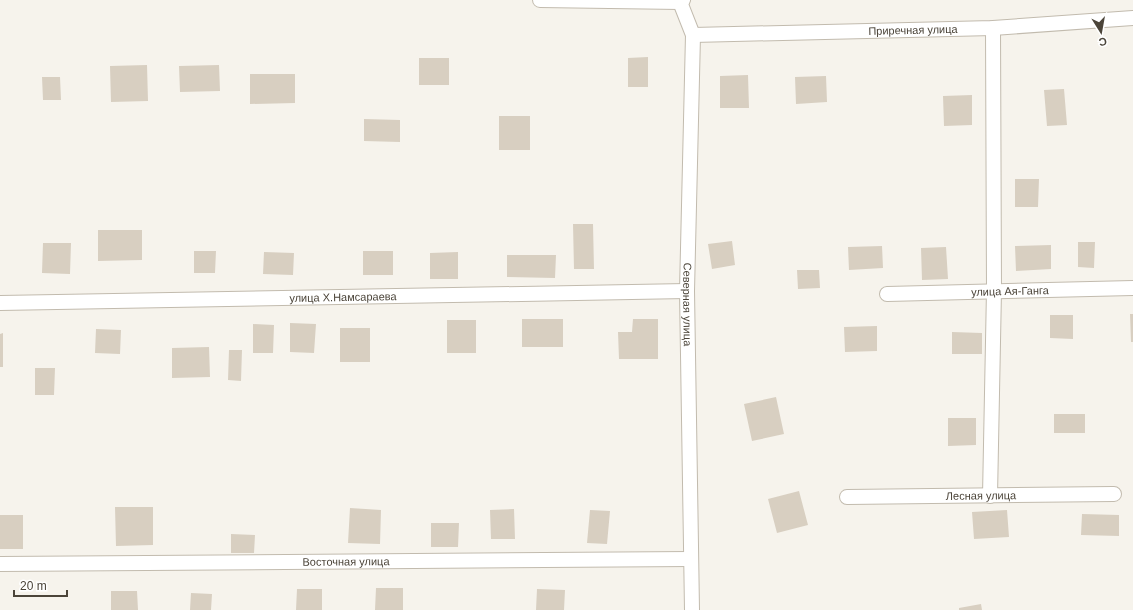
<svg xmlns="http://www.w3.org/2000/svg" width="1133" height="610" viewBox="0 0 1133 610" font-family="Arial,sans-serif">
<rect width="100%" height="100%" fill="#f6f3ec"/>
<!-- building -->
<path fill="#d8cfc1" d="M648 57V87H628V58Z
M419 58H449V85H419Z
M147 65 148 101 111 102 110 66Z
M219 65 220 91 180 92 179 66Z
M250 74H295V103L250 104Z
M748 75 749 108H720V76Z
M826 76 827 102 796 104 795 77Z
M42 77H60L61 100H43Z
M1064 89 1067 125 1047 126 1044 90Z
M972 95V125L944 126 943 96Z
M499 116H530V150H499Z
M364 119 400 120V142L364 141Z
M1015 179H1039L1038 207H1015Z
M573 224H593L594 269H574Z
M98 230H142V260L98 261Z
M732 241 735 265 712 269 708 244Z
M1078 242H1095L1094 268 1078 267Z
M43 243H71L70 274 42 273Z
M1051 245V269L1016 271 1015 246Z
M882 246 883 268 849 270 848 247Z
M946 247 948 279 922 280 921 248Z
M194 251H216L215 273H194Z
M363 251H393V275H363Z
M264 252 294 253 293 275 263 274Z
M458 252V279H430V253Z
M507 255H556L555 278 507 277Z
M797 270H819L820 288 798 289Z
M1130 314H1133V342H1131Z
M1050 315H1073V339L1050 338Z
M522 319H563V347H522Z
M633 319H658V359H619L618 332H632Z
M447 320H476V353H447Z
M290 323 316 324 314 353 290 352Z
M253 324 274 325 273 353H253Z
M877 326V351L845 352 844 327Z
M340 328H370V362H340Z
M96 329 121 330 120 354 95 353Z
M952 332 982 333V354H952Z
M3 333V367H0V334Z
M209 347 210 377 172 378V348Z
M229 350H242L241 381 228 380Z
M35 368H55L54 395H35Z
M776 397 784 434 752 441 744 404Z
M1054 414H1085V433H1054Z
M948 418H976V445L948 446Z
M799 491 808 525 777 533 768 499Z
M115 507H153V545L116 546Z
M350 508 381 510 380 544 348 543Z
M514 509 515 539H491L490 510Z
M590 510 610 511 607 544 587 543Z
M1007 510 1009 537 974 539 972 512Z
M1082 514 1119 515V536L1081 535Z
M0 515H23V549H0Z
M431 523H459L458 547H431Z
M231 534 255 535 254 553H231Z
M376 588H403V610H375Z
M297 589H322V610H296Z
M537 589 565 590 564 610H536Z
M111 591H137L138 610H111Z
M191 593 212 594 211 610H190Z
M981 604 982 610H959V608Z"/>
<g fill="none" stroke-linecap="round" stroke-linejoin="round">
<defs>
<g id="minor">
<path d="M540 0 680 2 683 0"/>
<path id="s1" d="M680 2 693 35 687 291 692 610"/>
<path id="s2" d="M693 35 993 28 1133 18"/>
<path id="s3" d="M887 294 1133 288"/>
<path id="s4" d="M0 303 687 291"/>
<path d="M990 496 994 290 993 28"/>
<path id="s5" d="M847 497 1114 494"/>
<path id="s6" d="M0 564 691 559"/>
</g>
</defs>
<!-- minor casing -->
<use href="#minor" stroke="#c2bbae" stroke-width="16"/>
<!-- minor -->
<use href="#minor" stroke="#fff" stroke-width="14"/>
</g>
<g text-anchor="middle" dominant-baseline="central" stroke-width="3.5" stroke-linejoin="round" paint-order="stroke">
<!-- street labels -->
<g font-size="11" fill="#4b4439" stroke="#fff">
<text stroke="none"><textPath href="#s2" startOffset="220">Приречная улица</textPath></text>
<text stroke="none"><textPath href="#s3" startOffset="123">улица Ая-Ганга</textPath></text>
<text stroke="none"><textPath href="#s4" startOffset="343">улица Х.Намсараева</textPath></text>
<text stroke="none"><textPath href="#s1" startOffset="305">Северная улица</textPath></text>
<text stroke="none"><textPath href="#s5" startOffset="134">Лесная улица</textPath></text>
<text stroke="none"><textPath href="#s6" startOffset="346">Восточная улица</textPath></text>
</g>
</g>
<!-- north arrow -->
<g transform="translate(1101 32) rotate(169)" stroke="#ffffff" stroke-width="3" paint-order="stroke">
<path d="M0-3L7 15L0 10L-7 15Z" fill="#4b4439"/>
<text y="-6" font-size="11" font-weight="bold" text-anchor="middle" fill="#4b4439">С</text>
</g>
<!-- scale -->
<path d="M14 590v6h53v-6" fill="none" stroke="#4b4439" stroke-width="2"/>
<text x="20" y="590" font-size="12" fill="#4b4439" stroke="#ffffff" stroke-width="3" paint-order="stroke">20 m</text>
</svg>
